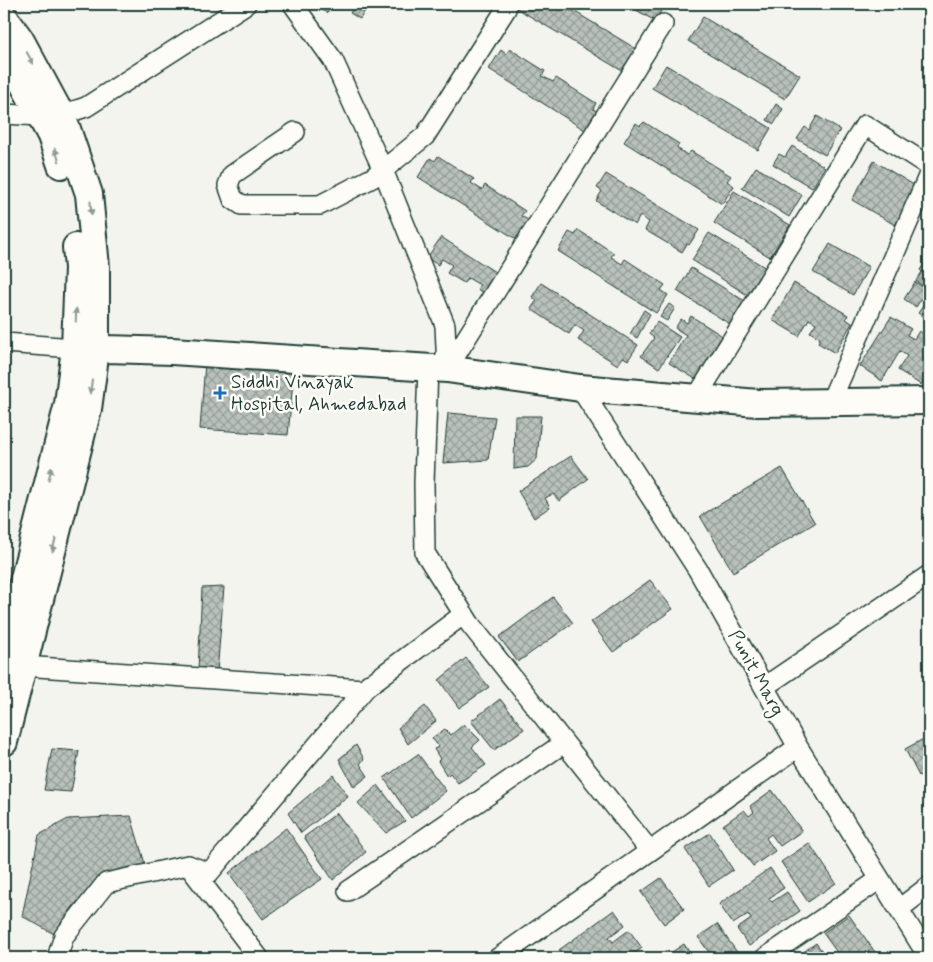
<svg xmlns="http://www.w3.org/2000/svg" width="933" height="962" viewBox="0 0 933 962" font-family="Mynerve,sans-serif">
<defs>
<pattern id="building-cross-hatch" width="8" height="8" patternUnits="userSpaceOnUse" patternTransform="scale(1.25)"><rect width="8" height="8" fill="#b9c1bb"/><path d="M0 0l8 8M0 8l8-8" fill="none" stroke="#969e99"/></pattern>
</defs>
<rect width="100%" height="100%" fill="#f4f4ef"/>
<filter id="ink" filterUnits="userSpaceOnUse"><feTurbulence type="fractalNoise" baseFrequency=".02" numOctaves="2"/><feDisplacementMap in="SourceGraphic" scale="10" xChannelSelector="R" yChannelSelector="G"/><feConvolveMatrix kernelMatrix="1 2 1 2 8 2 1 2 1" color-interpolation-filters="sRGB"/></filter>
<g filter="url(#ink)">
<!-- building -->
<path fill="url(#building-cross-hatch)" stroke="#1f3d34" d="M312 4H333L327 13Z
M356 4H369L360 19 350 13Z
M519 4H562L638 50 624 72 516 8Z
M626 4H665L655 21Z
M703 17 800 75 785 99 688 41Z
M510 49 545 71 542 76 553 82 556 78 596 103 593 109 600 113 588 132 489 69 501 50 506 54Z
M666 65 771 128 758 150 652 88Z
M776 104 783 109 774 124 767 120Z
M817 116 840 130 825 155 797 139 805 127 809 130Z
M644 122 679 144 677 148 687 155 691 151 731 176 727 181 734 186 722 204 624 142 636 123 640 126Z
M792 146 825 167 812 188 773 164 779 154 785 157Z
M438 156 474 179 471 183 482 190 485 185 525 211 521 216 528 220 516 239 418 177 430 158 435 161Z
M874 161 917 187 895 225 852 200Z
M756 167 802 195 789 217 742 188Z
M606 174 699 230 689 245 687 244 682 252 645 230 649 222 640 216 635 225 596 201 602 191 597 188Z
M734 191 790 225 770 257 714 223Z
M578 230 614 253 611 257 622 264 625 259 665 285 661 290 668 295 656 313 558 251 569 232 575 235Z
M709 233 766 268 749 296 692 260Z
M441 237 498 274 485 294 477 289 480 285 468 278 464 283 447 273 452 265 442 259 438 265 427 258Z
M830 244 869 267 853 295 813 272Z
M928 258 929 259V290L916 281 922 272 920 270Z
M691 268 748 303 733 326 677 291Z
M915 282 927 290 916 307 904 299Z
M541 283 638 345 628 360 623 357 618 365 578 340 584 331 575 325 569 334 531 309 537 300 532 297Z
M794 283 848 315 846 319 852 323 835 353 818 343 820 338 810 332 816 323 809 319 799 336 772 320Z
M929 298V321L918 313Z
M669 304 675 308 667 321 660 317Z
M644 310 650 314 637 338 630 334Z
M691 316 724 337 697 380 669 363 686 335 675 328 681 319 687 323Z
M891 317 911 329 907 335 914 339 919 331 929 337V372L921 385 898 370 907 356 900 351 882 381 860 366Z
M657 322 680 337 659 368 641 356 654 338 649 334Z
M205 363 294 370 288 435 200 429Z
M448 413 495 417 488 460 443 463Z
M515 416H541L537 459 528 467 514 469Z
M571 456 588 479 559 501 553 494 545 498 550 507 534 518 518 491Z
M782 468 815 523 733 572 700 516Z
M650 580 673 609 613 652 591 622Z
M224 587 217 673 198 670 202 588Z
M553 597 573 623 518 662 499 637Z
M466 658 489 687 459 708 439 680Z
M500 699 524 729 494 750 471 721Z
M425 706 436 721 408 744 398 728Z
M464 724 480 740 472 747 486 765 458 783 450 773 447 776 438 761 440 759 434 749 439 747 432 738 445 729 451 735Z
M929 736V771L919 776 905 749Z
M356 745 364 759 360 764 368 776 354 787 339 759Z
M52 749 79 751 71 792 44 790Z
M418 754 446 791 411 818 384 778Z
M333 775 348 796 301 833 288 813Z
M378 785 405 821 386 833 358 803Z
M772 790 802 831 780 846 771 834 766 838 775 851 753 866 723 825 744 810 749 816 754 812 750 806Z
M337 813 366 852 333 880 304 837Z
M131 816 145 864 93 887 75 904 54 934 22 916 39 835 68 819Z
M286 828 322 879 263 919 229 873Z
M710 833 733 870 709 886 685 849Z
M809 843 836 883 808 902 781 862Z
M770 868 784 888 769 898 772 902 787 892 800 911 749 946 737 929 751 919 748 914 733 924 719 904Z
M661 878 684 909 664 924 641 892Z
M614 910 625 925 609 937 613 942 629 930 642 948 628 958H564L559 950Z
M849 915 877 955 872 958H841L823 933Z
M717 924 741 958H713L698 937Z
M816 943 827 958H795Z
M684 944 693 958H668L666 956Z"/>
<g fill="none" stroke-linecap="round" stroke-linejoin="round">
<defs>
<path id="street" d="M293 4 333 60 383 170 445 325 447 369
M4 114 40 116 61 115 86 107 246 4
M295 132 232 175 228 185 233 199 242 205H320L372 178 383 170 425 136 506 9
M4 343 75 348
M428 368 424 483 425 553 470 624 650 851
M447 369 663 24
M580 388 698 570 798 747 929 958
M696 398 865 125 929 166
M830 403 929 174
M23 666 364 689 464 614
M764 687 929 575
M188 865 209 873 369 684
M348 891 564 743
M899 909 929 886
M57 958 64 936 106 883 188 865 259 958
M498 958 798 747
M765 958 880 879"/>
<path id="secondary" d="M4 17 20 39 61 115 67 129 89 194 96 267V349L88 409 4 742
M4 48 51 136 61 165
M75 348 172 351 447 369 580 388 758 403 929 401
M4 657 68 404 75 348 78 268 76 247"/>
</defs>
<!-- street casing -->
<use href="#street" stroke="#1f3d34" stroke-width="22"/>
<!-- secondary casing -->
<use href="#secondary" stroke="#1f3d34" stroke-width="30"/>
<!-- street -->
<use href="#street" stroke="#fdfcf7" stroke-width="19"/>
<!-- secondary -->
<use href="#secondary" stroke="#fdfcf7" stroke-width="26"/>
</g>
<!-- one-way arrows -->
<defs><path id="oneway-solid" d="M-6-.8H1V-3.2L6.5 0L1 3.2V.8H-6Z" transform="scale(1.25)"/></defs>
<g fill="#8e9c96">
<use href="#oneway-solid" transform="translate(30 58) rotate(61)"/>
<use href="#oneway-solid" transform="translate(57 155) rotate(-109)"/>
<use href="#oneway-solid" transform="translate(91 208) rotate(85)"/>
<use href="#oneway-solid" transform="translate(76 315) rotate(-88)"/>
<use href="#oneway-solid" transform="translate(91 387) rotate(98)"/>
<use href="#oneway-solid" transform="translate(50 474) rotate(-76)"/>
<use href="#oneway-solid" transform="translate(54 545) rotate(104)"/>
</g>
</g>
<!-- markers -->
<path fill="#1f6fb2" stroke="#fdfcf7" stroke-width="2" d="M217.5 385.5h5v5h5v5h-5v5h-5v-5h-5v-5h5z"/>
<g text-anchor="middle" dominant-baseline="central" stroke-width="5" stroke-linejoin="round" paint-order="stroke">
<!-- poi labels -->
<g font-size="19" fill="#1f3d34" stroke="#fdfcf7" text-anchor="start">
<text x="231" y="382">Siddhi Vinayak<tspan x="231" dy="22">Hospital, Ahmedabad</tspan></text>
</g>
<!-- street labels -->
<g font-size="19" fill="#1f3d34" stroke="#fdfcf7">
<text transform="translate(756 673) rotate(61)">Punit Marg</text>
</g>
</g>
<!-- margin -->
<rect width="933" height="962" fill="none" stroke="#fdfcf7" stroke-width="20"/>
<rect x="10" y="10" width="913" height="942" fill="none" stroke="#1f3d34" stroke-width="2" filter="url(#ink)"/>
</svg>
